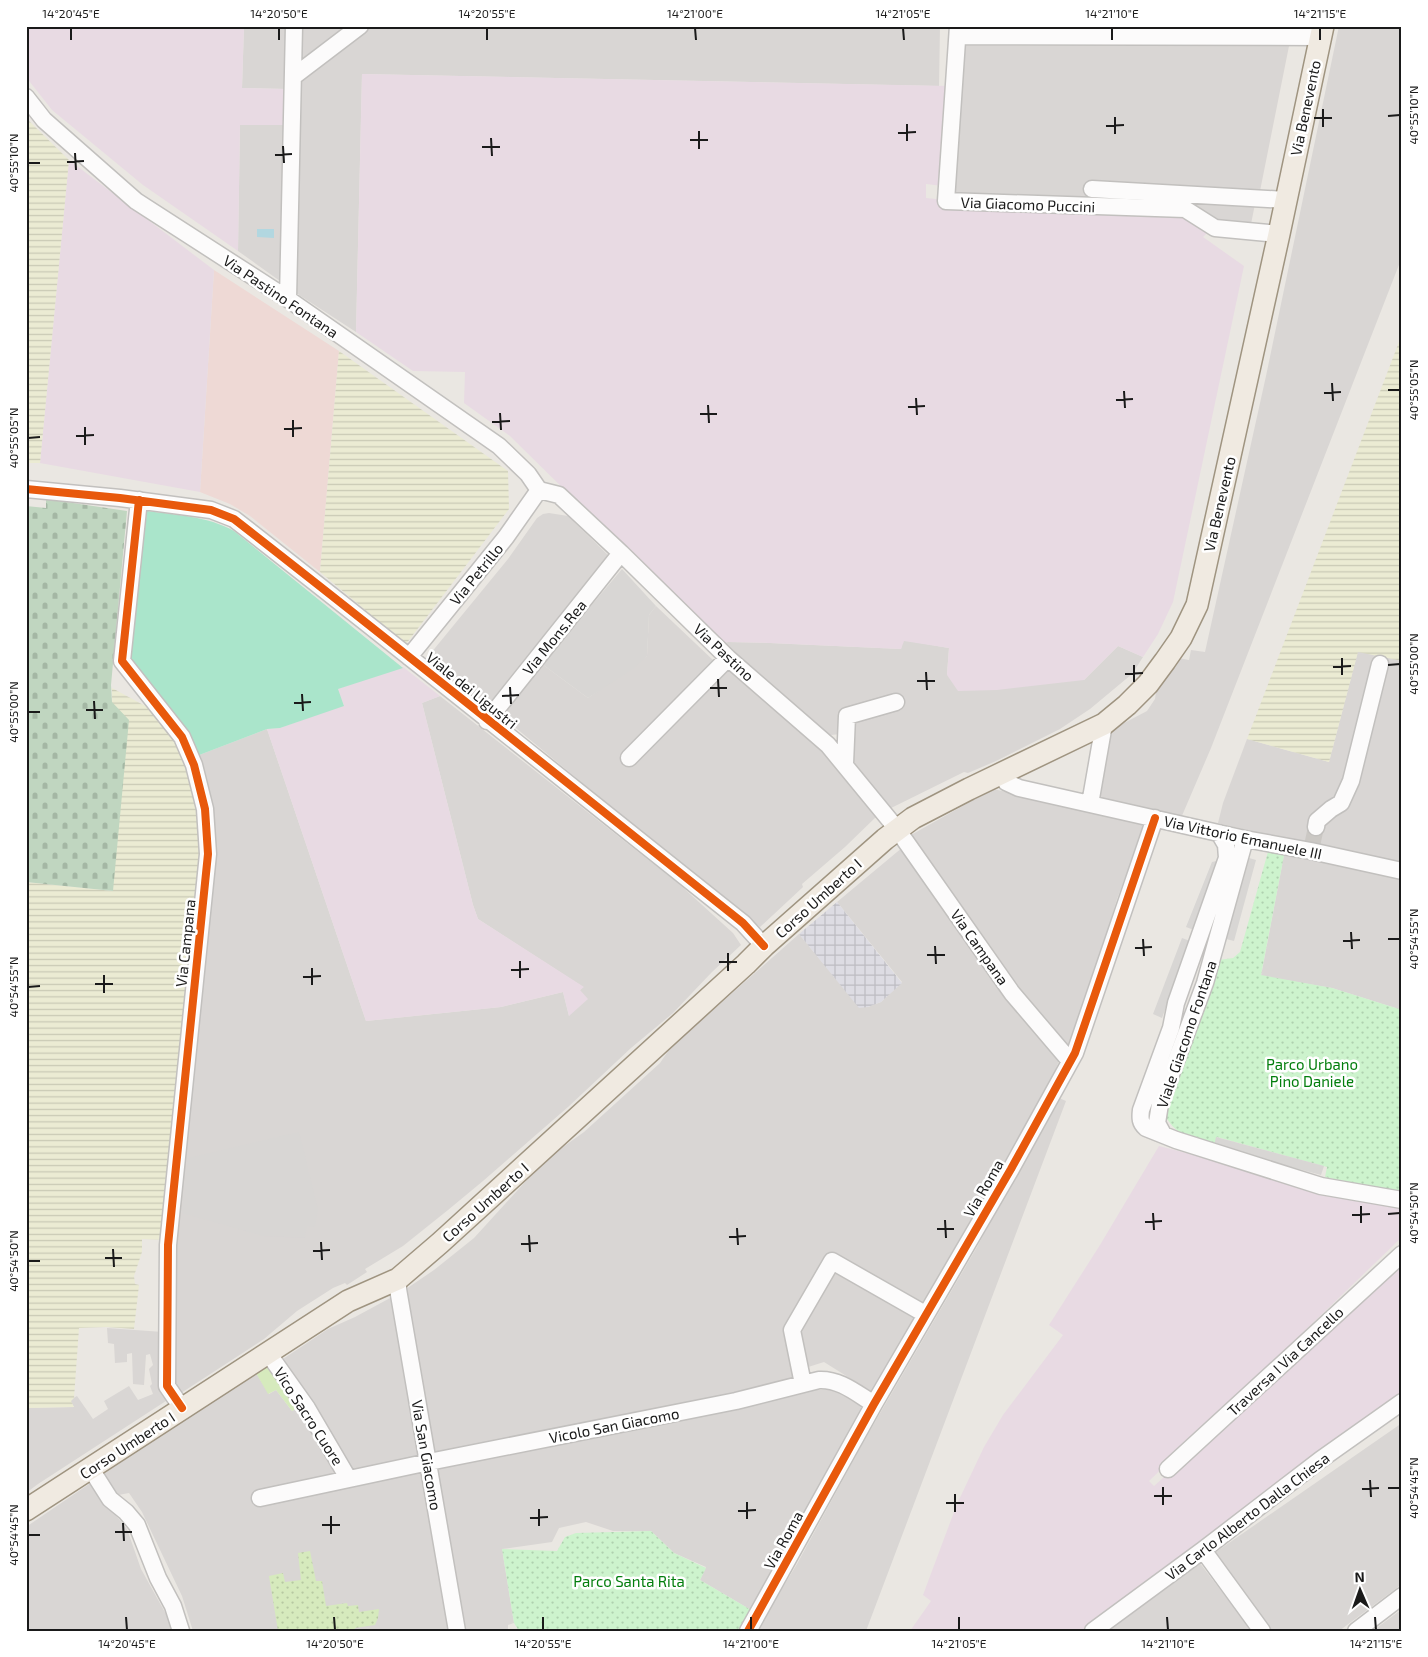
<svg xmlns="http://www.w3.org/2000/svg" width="1428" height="1657" viewBox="0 0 1428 1657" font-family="'Exo 2',sans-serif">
<defs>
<pattern id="farmland-rules" width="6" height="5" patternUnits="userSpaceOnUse" patternTransform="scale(1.25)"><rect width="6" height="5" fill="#ebebd3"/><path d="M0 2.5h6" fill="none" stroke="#c9c9b5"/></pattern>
<pattern id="grass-dots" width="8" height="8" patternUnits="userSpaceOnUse" patternTransform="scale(1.25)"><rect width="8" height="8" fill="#d6eabd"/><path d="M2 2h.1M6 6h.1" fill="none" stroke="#b7c8a2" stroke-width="1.8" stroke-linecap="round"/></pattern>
<pattern id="cemetery-stones" width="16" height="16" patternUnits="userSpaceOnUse" patternTransform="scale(1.25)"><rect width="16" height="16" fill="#c0d6c0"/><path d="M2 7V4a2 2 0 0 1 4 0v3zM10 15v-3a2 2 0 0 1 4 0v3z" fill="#a4b7a4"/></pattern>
<pattern id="park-dots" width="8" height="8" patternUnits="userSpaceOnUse" patternTransform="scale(1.25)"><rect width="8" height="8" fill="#cdf3cd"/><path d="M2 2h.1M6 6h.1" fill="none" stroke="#afd0af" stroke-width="1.8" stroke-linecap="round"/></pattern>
<pattern id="plaza-grid" width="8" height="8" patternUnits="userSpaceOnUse" patternTransform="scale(1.25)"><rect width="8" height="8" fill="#dddce3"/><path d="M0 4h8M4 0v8" fill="none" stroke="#bdbcc2"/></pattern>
</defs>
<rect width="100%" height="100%" fill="#eae7e2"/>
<!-- residential -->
<path fill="#d9d6d4" d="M244 26H287L285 46 286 89 242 88Z
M300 26H940L939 86 362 74 356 332 293 291Z
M963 26H1295L963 27Z
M1339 26H1402V257L1211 748 1181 818 1095 800 1107 732 1147 711 1155 699 1158 678 1173 657 1189 660 1191 650 1205 652 1266 376Z
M961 46H1289L1260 191 1255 204 1251 224 950 198Z
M240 125H286L280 281 238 251Z
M549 513 568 516 610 557 487 708 426 659 508 559 537 518 543 514Z
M656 606 714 661 728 665 811 735 878 815 845 847 802 884 803 887 802 888 760 927 712 890 500 715 542 664 588 698 647 656 649 615Z
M903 640 949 648 947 674 1084 680 1118 646 1143 657 1132 674 1090 709 1060 729 996 761 968 773 964 772 885 811 850 768 851 709 841 734 820 736 721 644 728 642 770 643 901 649Z
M1358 651 1402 661V867L1218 823 1223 803 1247 739 1329 762Z
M440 696 679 884 733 933 741 945 712 972 673 1013 631 1048 568 1107 483 1181 448 1210 403 1246 365 1269 367 1272 347 1285 345 1283 333 1288 297 1311 264 1339 178 1395 173 1385 170 1290 194 757 267 729 366 1021 501 1007 563 992 569 1016 580 990 583 987 478 919 473 905 422 703Z
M993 789 1146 822 1117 899 1098 964 1067 1053 1027 1006 911 835Z
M903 847 1061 1056 1050 1083 921 1306 831 1255 787 1332 795 1384 433 1458 413 1350 406 1289 434 1270 474 1238 527 1180 556 1152 584 1132 660 1063 671 1047 799 934 822 962 868 1007 881 1002 902 982 837 902Z
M1285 850 1402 876V1010L1332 988 1261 976Z
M1059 1098 1066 1101 866 1631H756L797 1564 865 1439 977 1247 1024 1158Z
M833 1270 918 1316 875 1394 824 1362 805 1368 796 1330Z
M392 1297 425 1456 358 1472 347 1466 280 1361 328 1329 355 1317Z
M107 1328 163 1332 169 1399 38 1484 26 1493V1408L74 1407 70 1400 77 1396 93 1419 108 1409 104 1401 129 1386 138 1400 153 1394 150 1386 152 1384 149 1369 153 1365 150 1354 146 1355 144 1385 133 1384 132 1353 127 1354V1362L115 1363 114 1344 108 1343Z
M256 1373 269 1394 276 1390 292 1411 302 1406 341 1472 425 1466 451 1631H193L182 1596 142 1512 129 1493 113 1496 99 1475Z
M832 1389 864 1404 751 1610 700 1580 706 1567 674 1553 651 1531H613L586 1522 559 1528 552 1542 502 1549 514 1623 508 1625V1631H462L433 1466 803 1391Z
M1402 1423V1584L1339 1631H1270L1213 1554Z
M92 1482 104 1501 127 1529 141 1569 172 1625 173 1631H26V1527Z
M1199 1562 1252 1631H1105Z
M1402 1609V1631H1374V1630Z"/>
<!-- commercial -->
<path fill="#eed9d5" d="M214 270 339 351 320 572 250 516 230 504 200 492Z"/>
<!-- industrial -->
<path fill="#e8dae3" d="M26 26H244L242 88 286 89V125H240L238 251 143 185 52 110 26 77Z
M362 74 948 86 943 186 926 184V198L946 200 1184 213 1216 224 1203 237 1244 266 1173 602 1158 634 1143 657 1118 646 1084 680 997 690 958 691 947 675 949 648 904 641 901 649 770 643 728 642 721 644 510 436 464 403 465 372 413 371 356 332Z
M69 160 214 270 200 492 40 463Z
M403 667 440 696 422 703 473 905 478 919 584 987 580 990 588 999 569 1016 563 992 501 1007 366 1021 267 729 280 728 344 705 337 689Z
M1159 1146 1233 1165 1303 1186 1402 1208V1237L1149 1481 1154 1486 1402 1263V1395L1082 1631H910L931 1601 923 1595 957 1504 984 1447 1003 1415 1063 1335 1049 1325 1100 1245Z"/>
<!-- farmland -->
<path fill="url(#farmland-rules)" d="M26 118 69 160 40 463H26Z
M1402 334V661L1358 652 1329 762 1247 739Z
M339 351 508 471 509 509 406 644 320 572Z
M112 688 149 708 177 739 189 767 200 809 202 854 167 1173 163 1240 142 1239V1252L134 1276 135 1284 139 1285 134 1329 106 1327 79 1328 74 1398 71 1401 74 1407 26 1408V882L113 891Z"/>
<!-- grass -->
<path fill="url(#grass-dots)" d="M310 1551 316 1581H322L326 1606 347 1603 348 1606 358 1605 359 1612 379 1609 378 1618 375 1625 355 1628V1631H278L269 1576 283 1573 285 1582 301 1580 298 1553Z"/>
<!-- cemetery -->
<path fill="url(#cemetery-stones)" d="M46 499 127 511 111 685 112 702 129 720 113 891 26 882V506L46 508Z"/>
<!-- park -->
<path fill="url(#park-dots)" d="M1269 848 1285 850 1261 975 1332 988 1402 1010V1193L1325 1177 1327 1167 1217 1137 1214 1146C1191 1138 1179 1138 1165 1116L1167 1104 1205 1007 1219 960 1233 958 1240 952Z
M651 1531 674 1553 706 1568 700 1580 751 1610 739 1631H519L514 1623 502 1549 557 1551 565 1537 576 1533Z"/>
<!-- garden -->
<path fill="#d6eabd" d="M272 1362 302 1406 292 1411 276 1390 268 1394 256 1373Z"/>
<!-- pitch -->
<path fill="#aae5cb" d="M147 511C177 515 207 516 234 531L403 668 338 689 344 706 280 728 267 729 194 757 129 660Z"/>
<!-- parking -->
<path fill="#d8d6d4" d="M622 569 656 606 649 615 647 656 633 669 588 698 542 664Z
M1249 858 1256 860 1234 941 1226 939Z
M1221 860 1194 930 1186 927 1212 862Z
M1182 938 1190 941 1162 1018 1153 1014Z
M299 1132 318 1209 315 1227 307 1226 305 1238 263 1236 182 1213 188 1158Z
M1216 1137 1324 1166 1321 1175 1214 1146Z"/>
<!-- plaza -->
<path fill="url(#plaza-grid)" d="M837 902 902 983 881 1002 868 1007 859 1008 799 934Z"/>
<!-- water -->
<path fill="#b2d7e0" d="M257 229H274V238L257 237Z"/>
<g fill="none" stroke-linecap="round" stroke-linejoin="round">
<!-- minor-tunnel -->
<path stroke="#cbc8c4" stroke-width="16" stroke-dasharray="16 8" stroke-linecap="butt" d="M1312 846 1316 827"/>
<defs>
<path id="minor" d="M958 26 946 201 1185 209 1215 228 1279 234
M958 36 1321 37
M293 77 360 26
M26 97 44 120 136 201 288 299 499 446 528 474 539 490
M1092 189 1286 200
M288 299 294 26
M26 489 120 498 211 510 234 519C405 652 573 788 743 923L764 946
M539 490 559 495 621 553 728 658 828 745 897 829 1012 993 1070 1061
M139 500 122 661 182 737 194 765 205 809 208 854 168 1245 167 1386 182 1408
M409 657 506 537 539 490
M487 721 621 553
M629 758 728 658
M845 764 847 716 896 702
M1002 774 1006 782 1019 788 1245 839 1311 851 1402 871
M1090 804 1104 724
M1316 827 1317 821 1331 809 1341 803 1351 781 1380 664
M1219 833 1226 845 1227 858 1176 1003 1171 1028 1141 1110C1140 1118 1140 1123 1146 1128L1176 1140 1321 1186 1402 1200
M1163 1134 1157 1123 1160 1104 1205 983 1245 839
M398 1279V1289L457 1631
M268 1353 307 1408 348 1478
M803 1384 792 1330 832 1261 925 1314
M91 1469 110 1499 126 1512 137 1525 158 1578 173 1606 181 1631
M1168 1469 1402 1254
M260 1498 429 1462 736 1401 819 1380C840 1379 856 1393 874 1404
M1203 1550 1262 1631
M748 1631 874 1404 1011 1169 1075 1053 1155 818
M1093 1631 1203 1550 1320 1460 1402 1402
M1356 1631 1402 1596"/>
<path id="major" d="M26 1510 348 1301 398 1279 440 1243 746 964 764 946 885 839 913 818 969 789 1104 724 1127 705 1148 684 1165 661 1181 638 1197 605 1279 234 1323 26"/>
</defs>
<!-- minor casing -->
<use href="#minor" stroke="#c2c0be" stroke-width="19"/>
<!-- major casing -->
<use href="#major" stroke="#9f9480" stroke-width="24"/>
<!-- minor -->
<use href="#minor" stroke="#fcfbfb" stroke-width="16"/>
<!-- major -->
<use href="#major" stroke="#f0eae1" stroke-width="21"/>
<defs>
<path id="cycleway" d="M26 489 120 498 211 510 234 519C405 652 573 788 743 923L764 946
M139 500 122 661 182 737 194 765 205 809 208 854 168 1245 167 1386 182 1408
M748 1631 874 1404 1011 1169 1075 1053 1155 818"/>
</defs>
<!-- cycleway casing -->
<use href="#cycleway" stroke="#fff" stroke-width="11"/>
<!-- cycleway -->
<use href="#cycleway" stroke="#e8590c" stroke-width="8"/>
</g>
<!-- ticks -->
<path fill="none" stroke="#1a1a1a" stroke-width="2" d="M71 28V40M279 28V40M487 28V40M695 28 696 40M903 28 904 40M1112 28V40M1320 28V40M1323 109V127M1388 116 1400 115M1115 117V134M1314 118H1332M907 124V141M1106 126 1124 125M699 131V149M898 133 916 132M491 138 492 156M690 140H708M283 146 284 163M482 147H500M75 153 76 170M275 155 292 154M67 162 84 161M28 163H40M1332 383 1333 401M1388 390H1400M1124 391 1125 408M1324 393 1341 392M916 398 917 415M1116 400 1133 399M708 405 709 423M908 407 925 406M500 413 501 430M700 414H717M293 420V437M492 422 510 421M85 427V445M284 429 302 428M76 436 94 435M28 438 40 437M1342 658V675M1134 665V682M1388 665 1400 664M1333 667 1351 666M926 672 927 690M1125 674 1143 673M718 679 719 697M917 681H935M510 687 511 704M710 688H727M302 694 303 711M502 696 519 695M94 701 95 719M294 703 311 702M86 710H103M28 712H40M1351 932 1352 949M1143 939 1144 956M1388 939H1400M1343 941 1360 940M935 946 936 964M1135 948 1152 947M728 953V971M927 955H945M520 961V978M719 962H737M312 968V985M511 970 529 969M104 975V993M303 977 321 976M95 984H113M28 987 40 986M1361 1206V1223M1153 1213 1154 1230M1388 1214 1400 1213M1352 1215 1370 1214M945 1220 946 1238M1145 1222 1162 1221M737 1228 738 1245M937 1229H954M529 1235 530 1252M729 1237 746 1236M321 1242 322 1260M521 1244 538 1243M113 1249 114 1267M313 1251 330 1250M105 1258H122M28 1261H40M1370 1480 1371 1497M1163 1487V1505M1388 1488H1400M1362 1489 1379 1488M955 1494V1512M1154 1496H1172M747 1502V1519M946 1503H964M539 1509V1526M738 1511 756 1510M331 1516V1534M530 1518 548 1517M123 1523 124 1541M322 1525H340M115 1532H132M28 1535H40M126 1617 127 1630M334 1617 335 1630M543 1617V1630M751 1617V1630M959 1617V1630M1167 1617 1168 1630M1375 1617 1376 1630"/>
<g text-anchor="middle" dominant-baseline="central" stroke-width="5" stroke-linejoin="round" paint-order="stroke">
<!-- street labels -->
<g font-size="15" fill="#1a1a1a" stroke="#fff">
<text transform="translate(1305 108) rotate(-78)">Via Benevento</text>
<text transform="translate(1028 204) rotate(2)">Via Giacomo Puccini</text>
<text transform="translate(281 296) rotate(34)">Via Pastino Fontana</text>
<text transform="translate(1219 504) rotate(-77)">Via Benevento</text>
<text transform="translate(476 574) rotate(-51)">Via Petrillo</text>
<text transform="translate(554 637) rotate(-51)">Via Mons.Rea</text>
<text transform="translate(724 652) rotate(43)">Via Pastino</text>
<text transform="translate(472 690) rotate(39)">Viale dei Ligustri</text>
<text transform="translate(1243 837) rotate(12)">Via Vittorio Emanuele III</text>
<text transform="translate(818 898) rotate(-42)">Corso Umberto I</text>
<text transform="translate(185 943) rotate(-84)">Via Campana</text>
<text transform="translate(980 947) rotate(55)">Via Campana</text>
<text transform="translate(1186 1034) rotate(-71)">Viale Giacomo Fontana</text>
<text transform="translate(983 1188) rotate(-60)">Via Roma</text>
<text transform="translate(485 1202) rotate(-42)">Corso Umberto I</text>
<text transform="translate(1285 1361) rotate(-43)">Traversa I Via Cancello</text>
<text transform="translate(309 1416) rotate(57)">Vico Sacro Cuore</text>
<text transform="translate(614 1425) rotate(-11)">Vicolo San Giacomo</text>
<text transform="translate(127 1445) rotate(-33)">Corso Umberto I</text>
<text transform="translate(427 1455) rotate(80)">Via San Giacomo</text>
<text transform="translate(1247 1516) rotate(-37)">Via Carlo Alberto Dalla Chiesa</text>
<text transform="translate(783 1540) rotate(-61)">Via Roma</text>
</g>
<!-- park labels -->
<g font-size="15" fill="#037e0d" stroke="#fff">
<text x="1312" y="1064">Parco Urbano<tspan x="1312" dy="17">Pino Daniele</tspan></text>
<text x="629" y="1581">Parco Santa Rita</text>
</g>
</g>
<!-- border -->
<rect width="1428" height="1657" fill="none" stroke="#ffffff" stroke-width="55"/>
<!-- north arrow -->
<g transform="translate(1360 1590) rotate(358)" stroke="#ffffff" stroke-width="4" paint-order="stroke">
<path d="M0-4L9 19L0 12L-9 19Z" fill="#1a1a1a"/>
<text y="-8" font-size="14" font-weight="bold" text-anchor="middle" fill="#1a1a1a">N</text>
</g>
<rect x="28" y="28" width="1372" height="1602" fill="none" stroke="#1a1a1a" stroke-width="2"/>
<g font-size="12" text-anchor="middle" fill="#1a1a1a">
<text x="71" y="18">14°20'45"E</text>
<text x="279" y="18">14°20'50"E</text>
<text x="487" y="18">14°20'55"E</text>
<text x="695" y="18">14°21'00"E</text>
<text x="903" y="18">14°21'05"E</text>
<text x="1112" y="18">14°21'10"E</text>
<text x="1320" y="18">14°21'15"E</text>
<text transform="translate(1414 115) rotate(-90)" y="4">40°55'10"N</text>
<text transform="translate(14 163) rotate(-90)" y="4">40°55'10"N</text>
<text transform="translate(1414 390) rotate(-90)" y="4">40°55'05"N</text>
<text transform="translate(14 438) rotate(-90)" y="4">40°55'05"N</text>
<text transform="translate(1414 664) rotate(-90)" y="4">40°55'00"N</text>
<text transform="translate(14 712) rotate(-90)" y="4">40°55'00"N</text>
<text transform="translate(1414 939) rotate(-90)" y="4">40°54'55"N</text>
<text transform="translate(14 987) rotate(-90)" y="4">40°54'55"N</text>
<text transform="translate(1414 1213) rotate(-90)" y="4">40°54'50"N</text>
<text transform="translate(14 1261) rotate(-90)" y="4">40°54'50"N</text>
<text transform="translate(1414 1488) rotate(-90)" y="4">40°54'45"N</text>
<text transform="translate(14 1535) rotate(-90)" y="4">40°54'45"N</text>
<text x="127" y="1648">14°20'45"E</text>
<text x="335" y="1648">14°20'50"E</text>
<text x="543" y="1648">14°20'55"E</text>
<text x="751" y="1648">14°21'00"E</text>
<text x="959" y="1648">14°21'05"E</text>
<text x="1168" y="1648">14°21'10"E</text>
<text x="1376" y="1648">14°21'15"E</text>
</g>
</svg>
